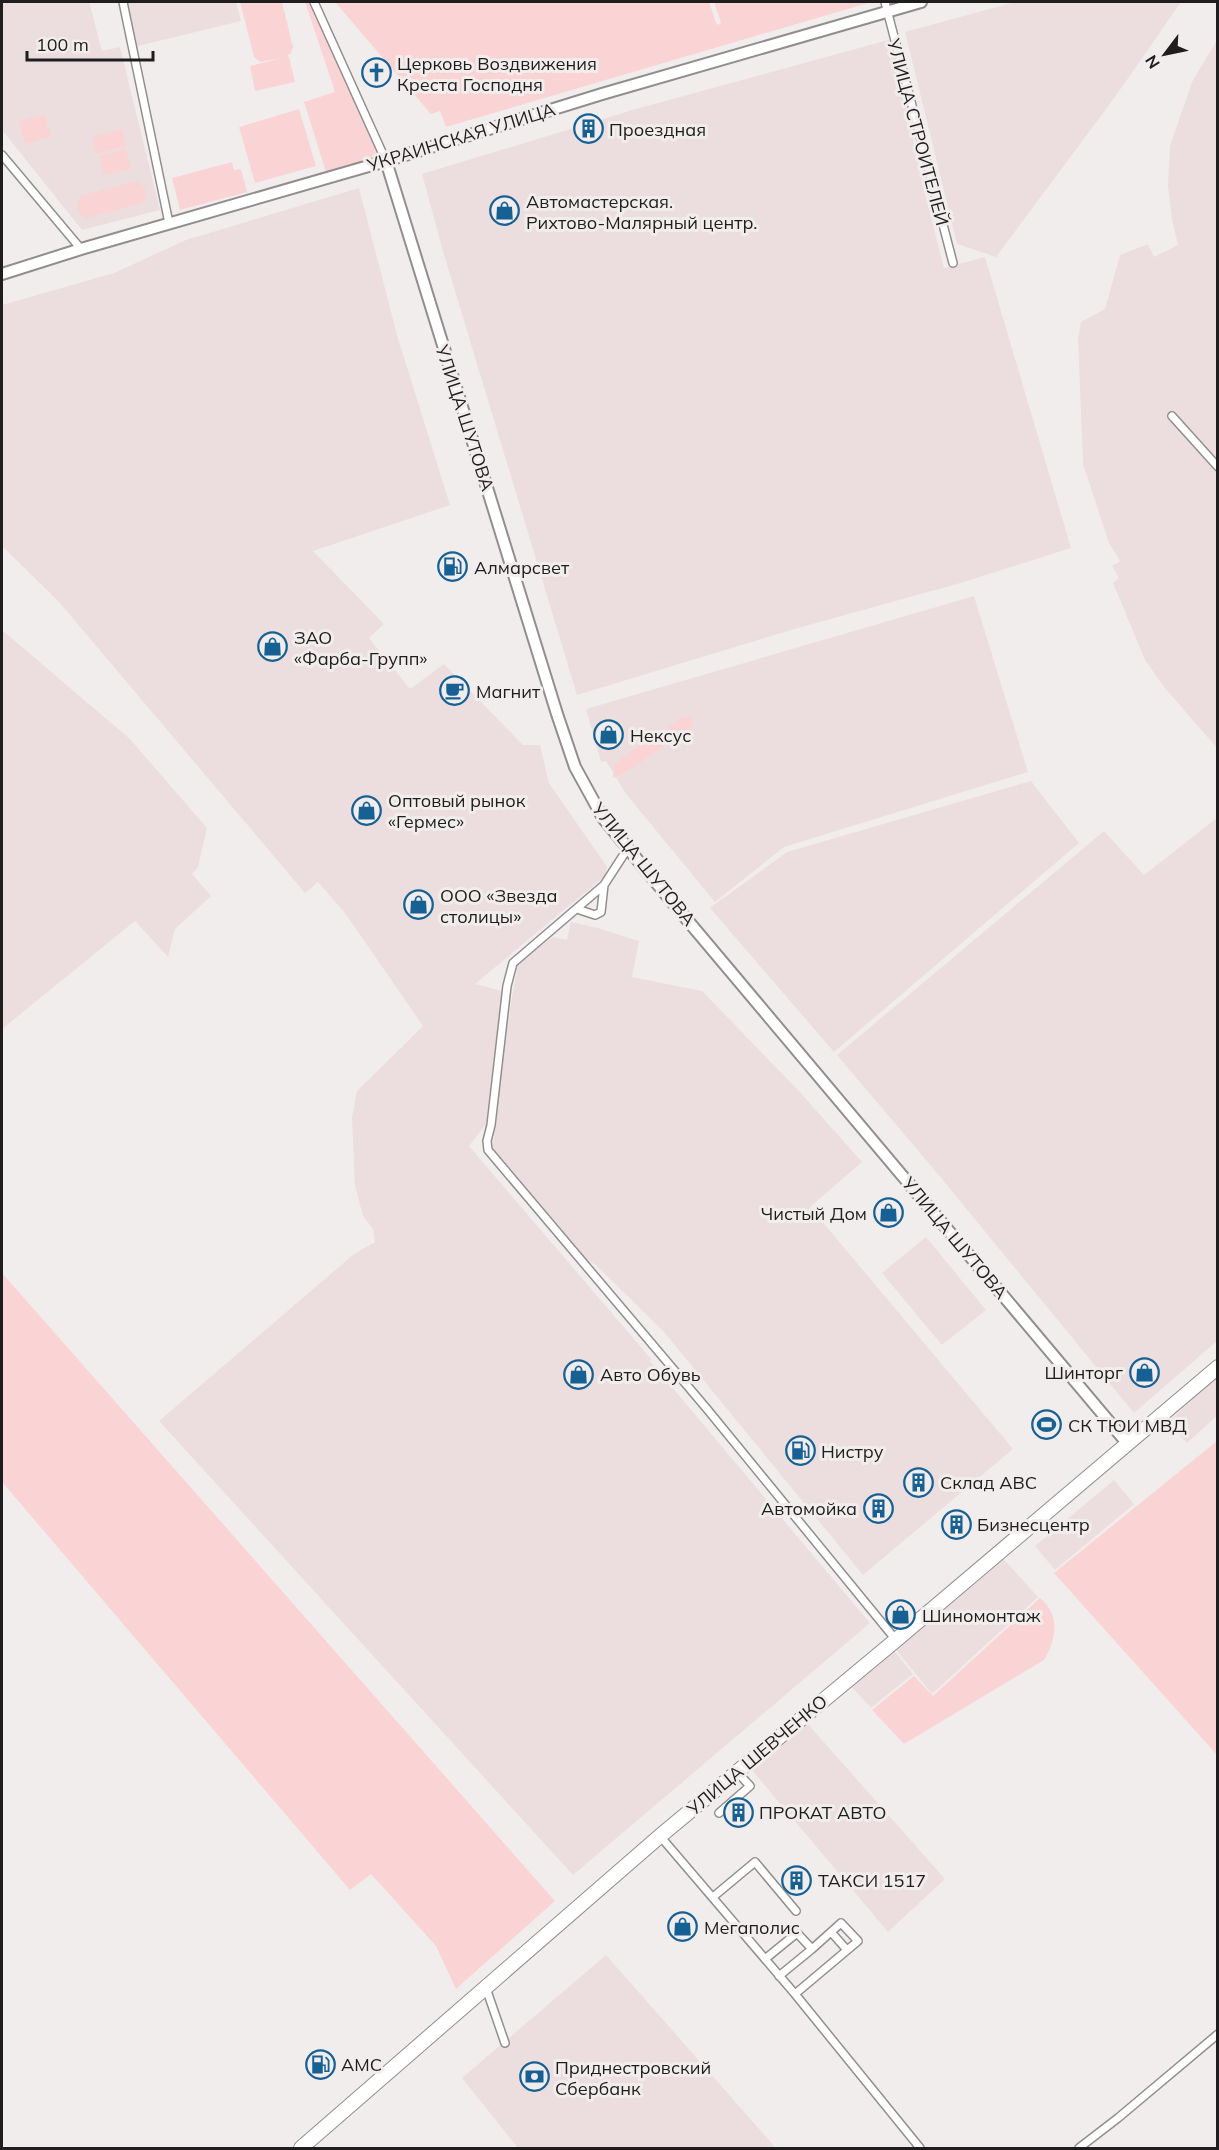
<svg xmlns="http://www.w3.org/2000/svg" width="1219" height="2150" viewBox="0 0 1219 2150" font-family="Mulish,sans-serif">
<rect width="100%" height="100%" fill="#f2eded"/>
<!-- built -->
<path fill="#ecdede" d="M2 2H89L102 51 120 47 160 210 82 230 2 130Z
M123 2H236L241 21 134 47Z
M1015 2H1181L1115 97 996 257 957 244 905 32Z
M892 39 923 186 944 268 985 257 1071 548 964 582 791 630 577 695 442 248 422 174 636 109Z
M1217 40V748L1164 687 1145 660 1113 583 1119 578 1112 566 1120 561 1109 543 1083 464 1078 338 1081 322 1105 309 1120 255 1148 244 1154 257 1178 245 1172 219 1168 185 1170 146 1192 82Z
M359 188 397 335 450 505 313 551 384 624 369 638 410 689 444 664 523 745H540L549 783 607 867 605 876 475 984 502 991 486 1124 469 1146 651 1359 650 1361 870 1623 573 1875 159 1421 354 1254 375 1242 373 1229 363 1216 355 1186 352 1117 357 1091 423 1026 345 913 318 882 305 893 59 602 2 546V305L114 273 186 240Z
M974 596 1028 772 784 847 715 902 626 794 606 761 601 762 586 709Z
M2 630 130 739 207 828 198 867 192 874 211 896 175 929 168 957 135 921 2 1029Z
M1031 781 1079 843 834 1052 710 908 787 852Z
M1217 818V1341L1134 1413 937 1173 837 1055 1104 831 1144 875Z
M571 922 598 928 639 941 632 977 702 991 798 1090 862 1162 810 1207 1013 1449 863 1575 664 1332 596 1265 587 1260 530 1194 493 1148 504 1044 518 963 553 937 567 940Z
M926 1237 986 1310 942 1345 882 1273Z
M1217 1378V1416L1187 1443 1168 1422Z
M1114 1480 1134 1504 1055 1570 1035 1546Z
M1000 1555 1038 1597 932 1694 894 1647Z
M893 1649 913 1674 871 1708 850 1685Z
M807 1723 945 1879 888 1932 752 1770Z
M606 1955 776 2148H518L462 2078Z"/>
<!-- green -->
<path fill="#fad4d5" d="M240 2H282L293 47 291 53 287 56 289 57 295 82 255 91 250 66 282 58 260 62 254 57Z
M305 2H309L379 156 326 172 304 102 335 92Z
M335 2H709L717 25 721 23 714 2 868 3 446 127 440 111 431 114Z
M299 109 316 166 255 183 239 127Z
M45 114 51 137 25 144 19 121Z
M122 129 126 146 96 154 92 137Z
M126 149 131 169 104 175 99 156Z
M232 162 234 170 241 169 247 192 180 210 172 178Z
M136 181C147 186 148 194 142 203L87 218 80 214 77 208 80 196Z
M684 716 691 718 694 725 631 769 613 778 614 765 632 750 656 737Z
M2 1273 555 1901 456 1989 436 1946 371 1874 350 1890 2 1482Z
M1217 1441V1755L1054 1573Z
M1040 1598C1061 1615 1056 1640 1044 1660L904 1744 872 1710 914 1676 933 1696Z"/>
<g fill="none" stroke-linecap="round" stroke-linejoin="round">
<defs>
<path id="street" d="M123 2 169 223
M314 2 386 161
M885 2 953 263
M2 155 81 249
M1172 416 1218 467
M628 848 604 885 513 963 507 986 491 1125 487 1141 488 1150 707 1409 896 1640
M577 909 595 915 601 912 604 885
M719 1813 750 1786 737 1772
M660 1836 795 1994 920 2148
M713 1897 755 1862 796 1911
M831 1932 847 1950
M765 1959 797 1933 812 1949 841 1923 858 1941 795 1994
M779 1976 812 1949
M486 1988 505 2043
M1079 2148 1118 2118 1218 2034"/>
<path id="secondary" d="M386 161 557 714 575 767 603 818 673 903 1127 1443
M2 274 81 249 386 161 602 94 921 2"/>
<path id="highway" d="M301 2148 660 1836 896 1640 1218 1367"/>
</defs>
<!-- street casing -->
<use href="#street" stroke="#928e8e" stroke-width="10"/>
<!-- secondary casing -->
<use href="#secondary" stroke="#928e8e" stroke-width="14"/>
<!-- highway casing -->
<use href="#highway" stroke="#928e8e" stroke-width="16"/>
<!-- street -->
<use href="#street" stroke="#fff" stroke-width="7"/>
<!-- secondary -->
<use href="#secondary" stroke="#fff" stroke-width="10"/>
<!-- highway -->
<use href="#highway" stroke="#fff" stroke-width="14"/>
</g>
<!-- icons -->
<defs>
<symbol id="church-ring" viewBox="-11 -11 22 22"><circle r="9.5" fill="#f2eded" stroke="#176094" stroke-width="1.5"/><path d="M-1.2-6h2.4v3.5h3.3v2.4h-3.3V6h-2.4V-.1h-3.3v-2.4h3.3Z" fill="#176094"/></symbol>
<symbol id="building-ring" viewBox="-11 -11 22 22"><circle r="9.5" fill="#f2eded" stroke="#176094" stroke-width="1.5"/><path d="M-4-6H4V6H1V3H-1V6H-4ZM-2.5-4.3h1.7v1.8h-1.7ZM.8-4.3h1.7v1.8H.8ZM-2.5-1h1.7V.8h-1.7ZM.8-1h1.7V.8H.8Z" fill="#176094"/></symbol>
<symbol id="shop-ring" viewBox="-11 -11 22 22"><circle r="9.5" fill="#f2eded" stroke="#176094" stroke-width="1.5"/><path d="M-5-2.5h2.3a2.7 3.5 0 0 1 5.4 0H5L5.5 6h-11ZM-1.5-2.5h3a1.5 2.3 0 0 0-3 0Z" fill="#176094"/></symbol>
<symbol id="fuel-ring" viewBox="-11 -11 22 22"><circle r="9.5" fill="#f2eded" stroke="#176094" stroke-width="1.5"/><path d="M-5.5-6h7V0h2V4h1.3V-2.5L3-4.5l.8-.8L6-3V5H2.5V1h-1V6h-7ZM-4.2-4.7v3.2H.2V-4.7Z" fill="#176094"/></symbol>
<symbol id="cafe-ring" viewBox="-11 -11 22 22"><circle r="9.5" fill="#f2eded" stroke="#176094" stroke-width="1.5"/><path d="M-5.5-4.5H6V0H3Q3 3.5 0 3.5H-2.5Q-5.5 3.5-5.5 0ZM3-3.2v2h1.7v-2ZM-6 4.5H4V6H-6Z" fill="#176094"/></symbol>
<symbol id="stadium-ring" viewBox="-11 -11 22 22"><circle r="9.5" fill="#f2eded" stroke="#176094" stroke-width="1.5"/><path d="M0-5a6.5 5 0 1 0 0 10a6.5 5 0 1 0 0-10ZM-3.5-1.8h7v3.6h-7Z" fill="#176094"/></symbol>
<symbol id="bank-ring" viewBox="-11 -11 22 22"><circle r="9.5" fill="#f2eded" stroke="#176094" stroke-width="1.5"/><path d="M-6-4H6V4H-6ZM0-2.3a2.3 2.3 0 1 0 0 4.6a2.3 2.3 0 1 0 0-4.6Z" fill="#176094"/></symbol>
</defs>
<g fill-rule="evenodd">
<use href="#church-ring" x="360" y="56" width="33" height="33"/>
<use href="#building-ring" x="572" y="112" width="33" height="33"/>
<use href="#shop-ring" x="488" y="194" width="33" height="33"/>
<use href="#fuel-ring" x="436" y="550" width="33" height="33"/>
<use href="#shop-ring" x="256" y="630" width="33" height="33"/>
<use href="#cafe-ring" x="438" y="674" width="33" height="33"/>
<use href="#shop-ring" x="592" y="718" width="33" height="33"/>
<use href="#shop-ring" x="350" y="794" width="33" height="33"/>
<use href="#shop-ring" x="402" y="888" width="33" height="33"/>
<use href="#shop-ring" x="872" y="1196" width="33" height="33"/>
<use href="#shop-ring" x="1128" y="1356" width="33" height="33"/>
<use href="#shop-ring" x="562" y="1358" width="33" height="33"/>
<use href="#stadium-ring" x="1030" y="1408" width="33" height="33"/>
<use href="#fuel-ring" x="784" y="1434" width="33" height="33"/>
<use href="#building-ring" x="902" y="1466" width="33" height="33"/>
<use href="#building-ring" x="862" y="1492" width="33" height="33"/>
<use href="#building-ring" x="940" y="1508" width="33" height="33"/>
<use href="#shop-ring" x="884" y="1598" width="33" height="33"/>
<use href="#building-ring" x="722" y="1796" width="33" height="33"/>
<use href="#building-ring" x="780" y="1864" width="33" height="33"/>
<use href="#shop-ring" x="666" y="1910" width="33" height="33"/>
<use href="#fuel-ring" x="304" y="2048" width="33" height="33"/>
<use href="#bank-ring" x="518" y="2060" width="33" height="33"/>
</g>
<g text-anchor="middle" dominant-baseline="central" stroke-width="6" stroke-linejoin="round" paint-order="stroke">
<!-- poi labels -->
<g font-size="18" fill="#1f1d1d" stroke="#f2eded" text-anchor="start">
<text x="397" y="63">Церковь Воздвижения<tspan x="397" dy="21">Креста Господня</tspan></text>
<text x="609" y="129">Проездная</text>
<text x="526" y="201">Автомастерская.<tspan x="526" dy="21">Рихтово-Малярный центр.</tspan></text>
<text x="474" y="567">Алмарсвет</text>
<text x="294" y="637">ЗАО<tspan x="294" dy="21">«Фарба-Групп»</tspan></text>
<text x="476" y="691">Магнит</text>
<text x="630" y="735">Нексус</text>
<text x="388" y="800">Оптовый рынок<tspan x="388" dy="21">«Гермес»</tspan></text>
<text x="440" y="895">ООО «Звезда<tspan x="440" dy="21">столицы»</tspan></text>
<text x="867" y="1213" text-anchor="end">Чистый Дом</text>
<text x="1123" y="1372" text-anchor="end">Шинторг</text>
<text x="600" y="1374">Авто Обувь</text>
<text x="1068" y="1425">СК ТЮИ МВД</text>
<text x="821" y="1451">Нистру</text>
<text x="940" y="1482">Склад АВС</text>
<text x="857" y="1508" text-anchor="end">Автомойка</text>
<text x="977" y="1524">Бизнесцентр</text>
<text x="922" y="1615">Шиномонтаж</text>
<text x="759" y="1812">ПРОКАТ АВТО</text>
<text x="818" y="1880">ТАКСИ 1517</text>
<text x="704" y="1927">Мегаполис</text>
<text x="341" y="2064">AMC</text>
<text x="555" y="2067">Приднестровский<tspan x="555" dy="21">Сбербанк</tspan></text>
</g>
<!-- street labels -->
<g font-size="18" fill="#1f1d1d" stroke="#f2eded">
<text transform="translate(918 132) rotate(75)">УЛИЦА СТРОИТЕЛЕЙ</text>
<text transform="translate(461 137) rotate(-17)">УКРАИНСКАЯ УЛИЦА</text>
<text transform="translate(465 418) rotate(72)">УЛИЦА ШУТОВА</text>
<text transform="translate(644 864) rotate(51)">УЛИЦА ШУТОВА</text>
<text transform="translate(955 1238) rotate(50)">УЛИЦА ШУТОВА</text>
<text transform="translate(757 1755) rotate(-40)">УЛИЦА ШЕВЧЕНКО</text>
</g>
</g>
<!-- border -->
<rect width="1219" height="2150" fill="none" stroke="#1f1d1d" stroke-width="6"/>
<!-- north arrow -->
<g transform="translate(1165 54) rotate(238)" stroke="#f2eded" stroke-width="4.5" paint-order="stroke">
<path d="M0-4.5L10 22L0 15L-10 22Z" fill="#1f1d1d"/>
<text y="-9" font-size="16" font-weight="bold" text-anchor="middle" fill="#1f1d1d">N</text>
</g>
<!-- scale -->
<path d="M27 51v9h126v-9" fill="none" stroke="#1f1d1d" stroke-width="3"/>
<text x="36" y="51" font-size="18" fill="#1f1d1d" stroke="#f2eded" stroke-width="4.5" paint-order="stroke">100 m</text>
</svg>
